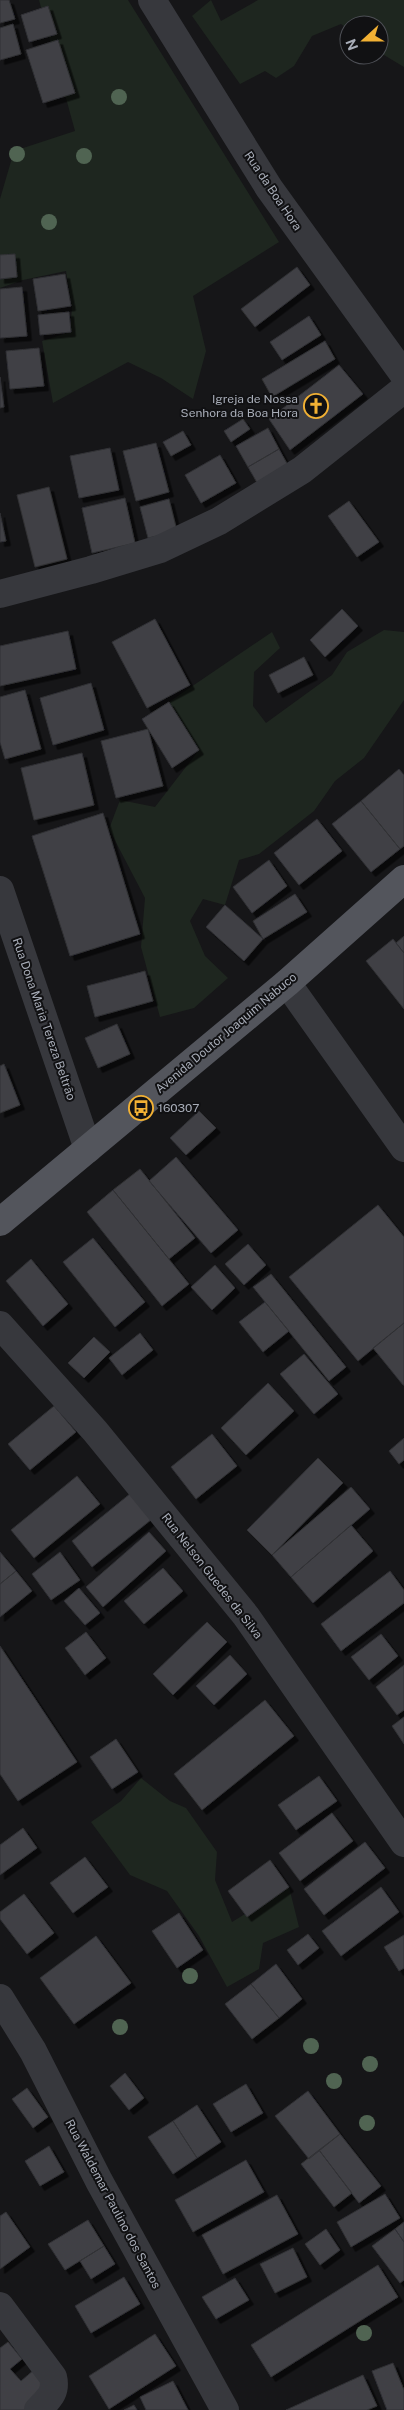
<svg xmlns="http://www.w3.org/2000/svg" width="404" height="2410" viewBox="0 0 404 2410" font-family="'Public Sans',sans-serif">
<defs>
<filter id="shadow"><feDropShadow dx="4.5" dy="4.5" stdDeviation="0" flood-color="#0009"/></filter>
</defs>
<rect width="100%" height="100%" fill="#161618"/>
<!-- green -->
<path fill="#1e261f" d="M39 0H128L279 242 193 296 206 351 193 399 161 378 128 362 53 403 42 341 70 332 72 307 66 271 23 280 0 288V199L14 151 75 131Z
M211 0 221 21 258 0H404V67L379 52V25H349V30L341 24 312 36 294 66 276 78 265 71 240 84 192 16Z
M384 630 404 632V700L364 758 335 781 314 811 259 854 239 860 225 905 203 899 190 921 205 956 228 978 194 1008 160 1017 141 947 145 898 109 829 120 800 155 807 199 750 169 702 272 632 280 648 254 672 253 706 266 723 332 675 347 652Z
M141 1778 170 1801 186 1808 217 1852 215 1880 232 1922 289 1887 299 1927 263 1943 259 1969 227 1987 199 1936 167 1891 130 1875 91 1822 121 1801Z"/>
<!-- building -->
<path fill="#404145" stroke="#303034" filter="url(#shadow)" d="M0 0H9L15 19 0 23Z
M48 6 57 34 29 42 21 15Z
M13 24 21 54 0 60V28Z
M58 40 75 93 43 103 26 50Z
M15 254 17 277 0 279V255Z
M297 267 310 285 255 327 241 309Z
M65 274 71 306 38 311 33 279Z
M22 287 27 336 0 338V289Z
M69 312 71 332 40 335 38 315Z
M309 316 321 335 282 360 270 342Z
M325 341 335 359 272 397 262 379Z
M39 348 44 386 10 389 6 351Z
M339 365 363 394 290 450 269 419Z
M0 377 4 407 0 408Z
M243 419 250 429 231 442 224 431Z
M268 428 279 449 248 467 236 446Z
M183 431 191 445 171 456 163 442Z
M156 443 169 492 136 501 123 451Z
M110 448 119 490 79 498 70 456Z
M279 449 290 469 259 486 248 467Z
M220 455 236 483 201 503 185 475Z
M49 487 67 559 35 567 17 495Z
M125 498 135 543 92 553 82 508Z
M169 499 177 531 148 538 140 507Z
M349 501 379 542 357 557 328 516Z
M0 513 6 541 0 542Z
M342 609 358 626 325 657 310 640Z
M155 619 190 685 147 708 112 642Z
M68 631 76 669 0 686V646Z
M304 657 313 675 278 693 269 675Z
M91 683 104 730 53 745 40 698Z
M25 690 41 749 5 759 0 742V697Z
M169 702 199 750 172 768 142 719Z
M148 729 163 786 116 798 101 741Z
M82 753 94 805 34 820 21 768Z
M399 769 404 775V846L400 849 361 801Z
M361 801 400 849 371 872 332 824Z
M103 813 140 934 70 956 32 836Z
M317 819 342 851 299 885 274 853Z
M269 860 287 886 252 913 233 887Z
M295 894 307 912 263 939 253 921Z
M225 905 263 939 244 961 206 927Z
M404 936V953L396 943Z
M393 939 404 953V1009L366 961Z
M145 971 153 1001 95 1017 87 986Z
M117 1024 130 1054 98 1068 85 1038Z
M4 1064 20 1105 0 1113V1066Z
M199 1111 216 1128 186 1155 170 1138Z
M176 1157 238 1230 211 1253 149 1181Z
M140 1169 195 1238 169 1259 113 1190Z
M113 1190 189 1284 162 1306 87 1212Z
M378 1205 404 1237V1323L358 1361 289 1277Z
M93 1238 145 1302 115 1327 63 1262Z
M248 1244 266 1265 244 1285 225 1264Z
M31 1259 68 1304 43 1326 6 1281Z
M215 1265 235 1288 212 1310 191 1287Z
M271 1274 346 1367 329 1381 253 1287Z
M265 1302 289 1331 263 1352 239 1322Z
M404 1323V1385H403L373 1348Z
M140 1333 153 1350 122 1375 109 1358Z
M94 1337 110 1352 84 1378 68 1363Z
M304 1354 338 1394 314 1414 280 1374Z
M268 1383 294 1411 246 1455 221 1428Z
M54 1406 76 1432 30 1470 8 1444Z
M212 1434 237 1466 196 1499 171 1467Z
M404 1438V1460L399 1464 389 1451Z
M318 1458 343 1483 272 1555 247 1530Z
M77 1476 100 1504 34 1558 11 1530Z
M351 1487 370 1509 291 1577 272 1555Z
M131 1493 152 1519 92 1567 72 1541Z
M351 1525 373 1551 313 1603 291 1577Z
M149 1532 166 1551 103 1607 86 1587Z
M0 1552 16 1571 0 1584Z
M60 1552 80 1580 51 1600 32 1574Z
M163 1568 183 1591 144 1624 124 1601Z
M16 1571 32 1591 0 1617V1584Z
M390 1571 404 1590V1603L341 1651 321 1624Z
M79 1588 100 1613 85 1625 64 1601Z
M207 1622 227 1642 173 1695 153 1674Z
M86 1632 106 1658 85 1675 65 1648Z
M381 1634 398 1656 369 1680 351 1657Z
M0 1646 77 1762 18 1801 0 1774Z
M230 1655 247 1674 214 1705 196 1686Z
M404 1665V1710L397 1715 376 1687Z
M265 1700 294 1736 202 1810 174 1774Z
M404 1717V1744L392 1726Z
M116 1739 138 1772 112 1789 90 1757Z
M319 1776 337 1801 296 1830 278 1805Z
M332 1813 353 1841 300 1881 279 1853Z
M23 1828 37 1848 0 1875V1845Z
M365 1842 385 1868 324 1915 304 1889Z
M85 1857 108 1887 73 1913 50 1883Z
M270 1860 289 1887 247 1917 228 1891Z
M381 1887 399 1912 341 1956 322 1931Z
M24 1894 54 1933 27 1954 0 1919V1912Z
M179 1913 203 1950 177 1968 152 1931Z
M308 1934 319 1948 298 1965 287 1950Z
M404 1935V1968L399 1971 384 1947Z
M96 1936 131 1983 74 2024 40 1978Z
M276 1964 302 1999 279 2018 251 1984Z
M251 1984 279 2018 252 2039 225 2004Z
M125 2073 144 2098 129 2110 110 2086Z
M246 2084 263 2113 231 2132 213 2104Z
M27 2088 48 2117 33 2128 12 2099Z
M308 2091 340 2134 309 2159 275 2116Z
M197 2105 221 2142 197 2158 173 2121Z
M173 2121 197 2158 173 2174 148 2137Z
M340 2134 381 2186 359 2203 319 2150Z
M49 2146 64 2172 40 2186 25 2161Z
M319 2150 352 2193 334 2207 301 2164Z
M246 2160 264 2192 193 2232 175 2200Z
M385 2194 400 2218 351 2247 337 2222Z
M277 2195 298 2234 223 2274 202 2235Z
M6 2212 30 2247 0 2269V2216Z
M88 2220 104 2246 65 2270 48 2244Z
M404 2222V2242L395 2229Z
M326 2229 340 2250 320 2265 305 2244Z
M395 2229 404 2242V2280L400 2283 372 2246Z
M104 2246 115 2264 91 2279 80 2261Z
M293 2248 307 2277 275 2293 260 2264Z
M378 2265 398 2297 271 2377 251 2345Z
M124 2277 140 2304 91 2333 75 2306Z
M235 2278 249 2300 216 2319 202 2297Z
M155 2334 176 2366 109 2409 89 2376Z
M8 2342 22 2359 10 2369 21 2381 35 2369 51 2388 24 2410H0V2348Z
M393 2363 404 2390V2410H387L372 2371Z
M363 2375 377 2406 367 2410H286Z
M173 2381 188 2410H146L140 2397Z
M134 2405 137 2410H124Z"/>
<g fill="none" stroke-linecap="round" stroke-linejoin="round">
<!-- minor -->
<path stroke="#37383d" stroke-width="28" d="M152 0 269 188 404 375
M0 594 91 570 160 549 219 521 302 470 404 389
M0 890 88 1149
M287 983 404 1148
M0 1325 95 1431 246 1616 404 1843
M0 1998 33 2051 99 2181 225 2410
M0 2306 53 2377C57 2393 48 2399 38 2410"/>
<!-- major -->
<path stroke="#53555c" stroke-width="28" d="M0 1222 287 983 404 879"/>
</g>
<!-- trees -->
<g fill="#506452">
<circle cx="119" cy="97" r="8"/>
<circle cx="17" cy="154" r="8"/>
<circle cx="84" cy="156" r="8"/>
<circle cx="49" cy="222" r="8"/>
<circle cx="190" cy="1976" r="8"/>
<circle cx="120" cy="2027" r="8"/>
<circle cx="311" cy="2046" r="8"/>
<circle cx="370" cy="2064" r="8"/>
<circle cx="334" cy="2081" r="8"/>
<circle cx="367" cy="2123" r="8"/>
<circle cx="364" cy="2333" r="8"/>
</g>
<!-- icons -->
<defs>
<symbol id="church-ring" viewBox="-11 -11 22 22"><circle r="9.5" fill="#111113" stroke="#f2b134" stroke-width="1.5"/><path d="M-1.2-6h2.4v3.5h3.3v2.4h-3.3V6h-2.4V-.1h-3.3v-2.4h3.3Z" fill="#f2b134"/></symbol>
<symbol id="bus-ring" viewBox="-11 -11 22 22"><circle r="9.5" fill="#111113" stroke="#f2b134" stroke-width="1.5"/><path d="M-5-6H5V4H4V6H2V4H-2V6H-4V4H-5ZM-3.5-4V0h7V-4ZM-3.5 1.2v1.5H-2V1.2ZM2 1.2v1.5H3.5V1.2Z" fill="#f2b134"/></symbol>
</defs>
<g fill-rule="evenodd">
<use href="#church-ring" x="302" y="392" width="28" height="28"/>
<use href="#bus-ring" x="127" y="1094" width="28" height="28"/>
</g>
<g text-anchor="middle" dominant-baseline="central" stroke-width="4" stroke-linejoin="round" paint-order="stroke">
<!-- street labels -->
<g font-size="12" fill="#a8adb8" stroke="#111113">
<text transform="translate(273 191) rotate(56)">Rua da Boa Hora</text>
<text transform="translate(44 1019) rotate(71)">Rua Dona Maria Tereza Beltrão</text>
<text transform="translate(226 1033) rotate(-40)">Avenida Doutor Joaquim Nabuco</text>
<text transform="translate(212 1576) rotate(52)">Rua Nelson Guedes da Silva</text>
<text transform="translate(113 2204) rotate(62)">Rua Waldemar Paulino dos Santos</text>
</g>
<!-- poi labels -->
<g font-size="12" fill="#a8adb8" stroke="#111113" text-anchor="end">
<text x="298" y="399">Igreja de Nossa<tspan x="298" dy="14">Senhora da Boa Hora</tspan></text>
<text x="158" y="1108" text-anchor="start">160307</text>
</g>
</g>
<!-- north arrow -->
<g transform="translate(364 40) rotate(249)"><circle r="24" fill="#111113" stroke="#4d4f55"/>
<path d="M0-4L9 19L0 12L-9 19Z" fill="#f2b134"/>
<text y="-8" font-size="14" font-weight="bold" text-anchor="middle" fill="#a8adb8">N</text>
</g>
</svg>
